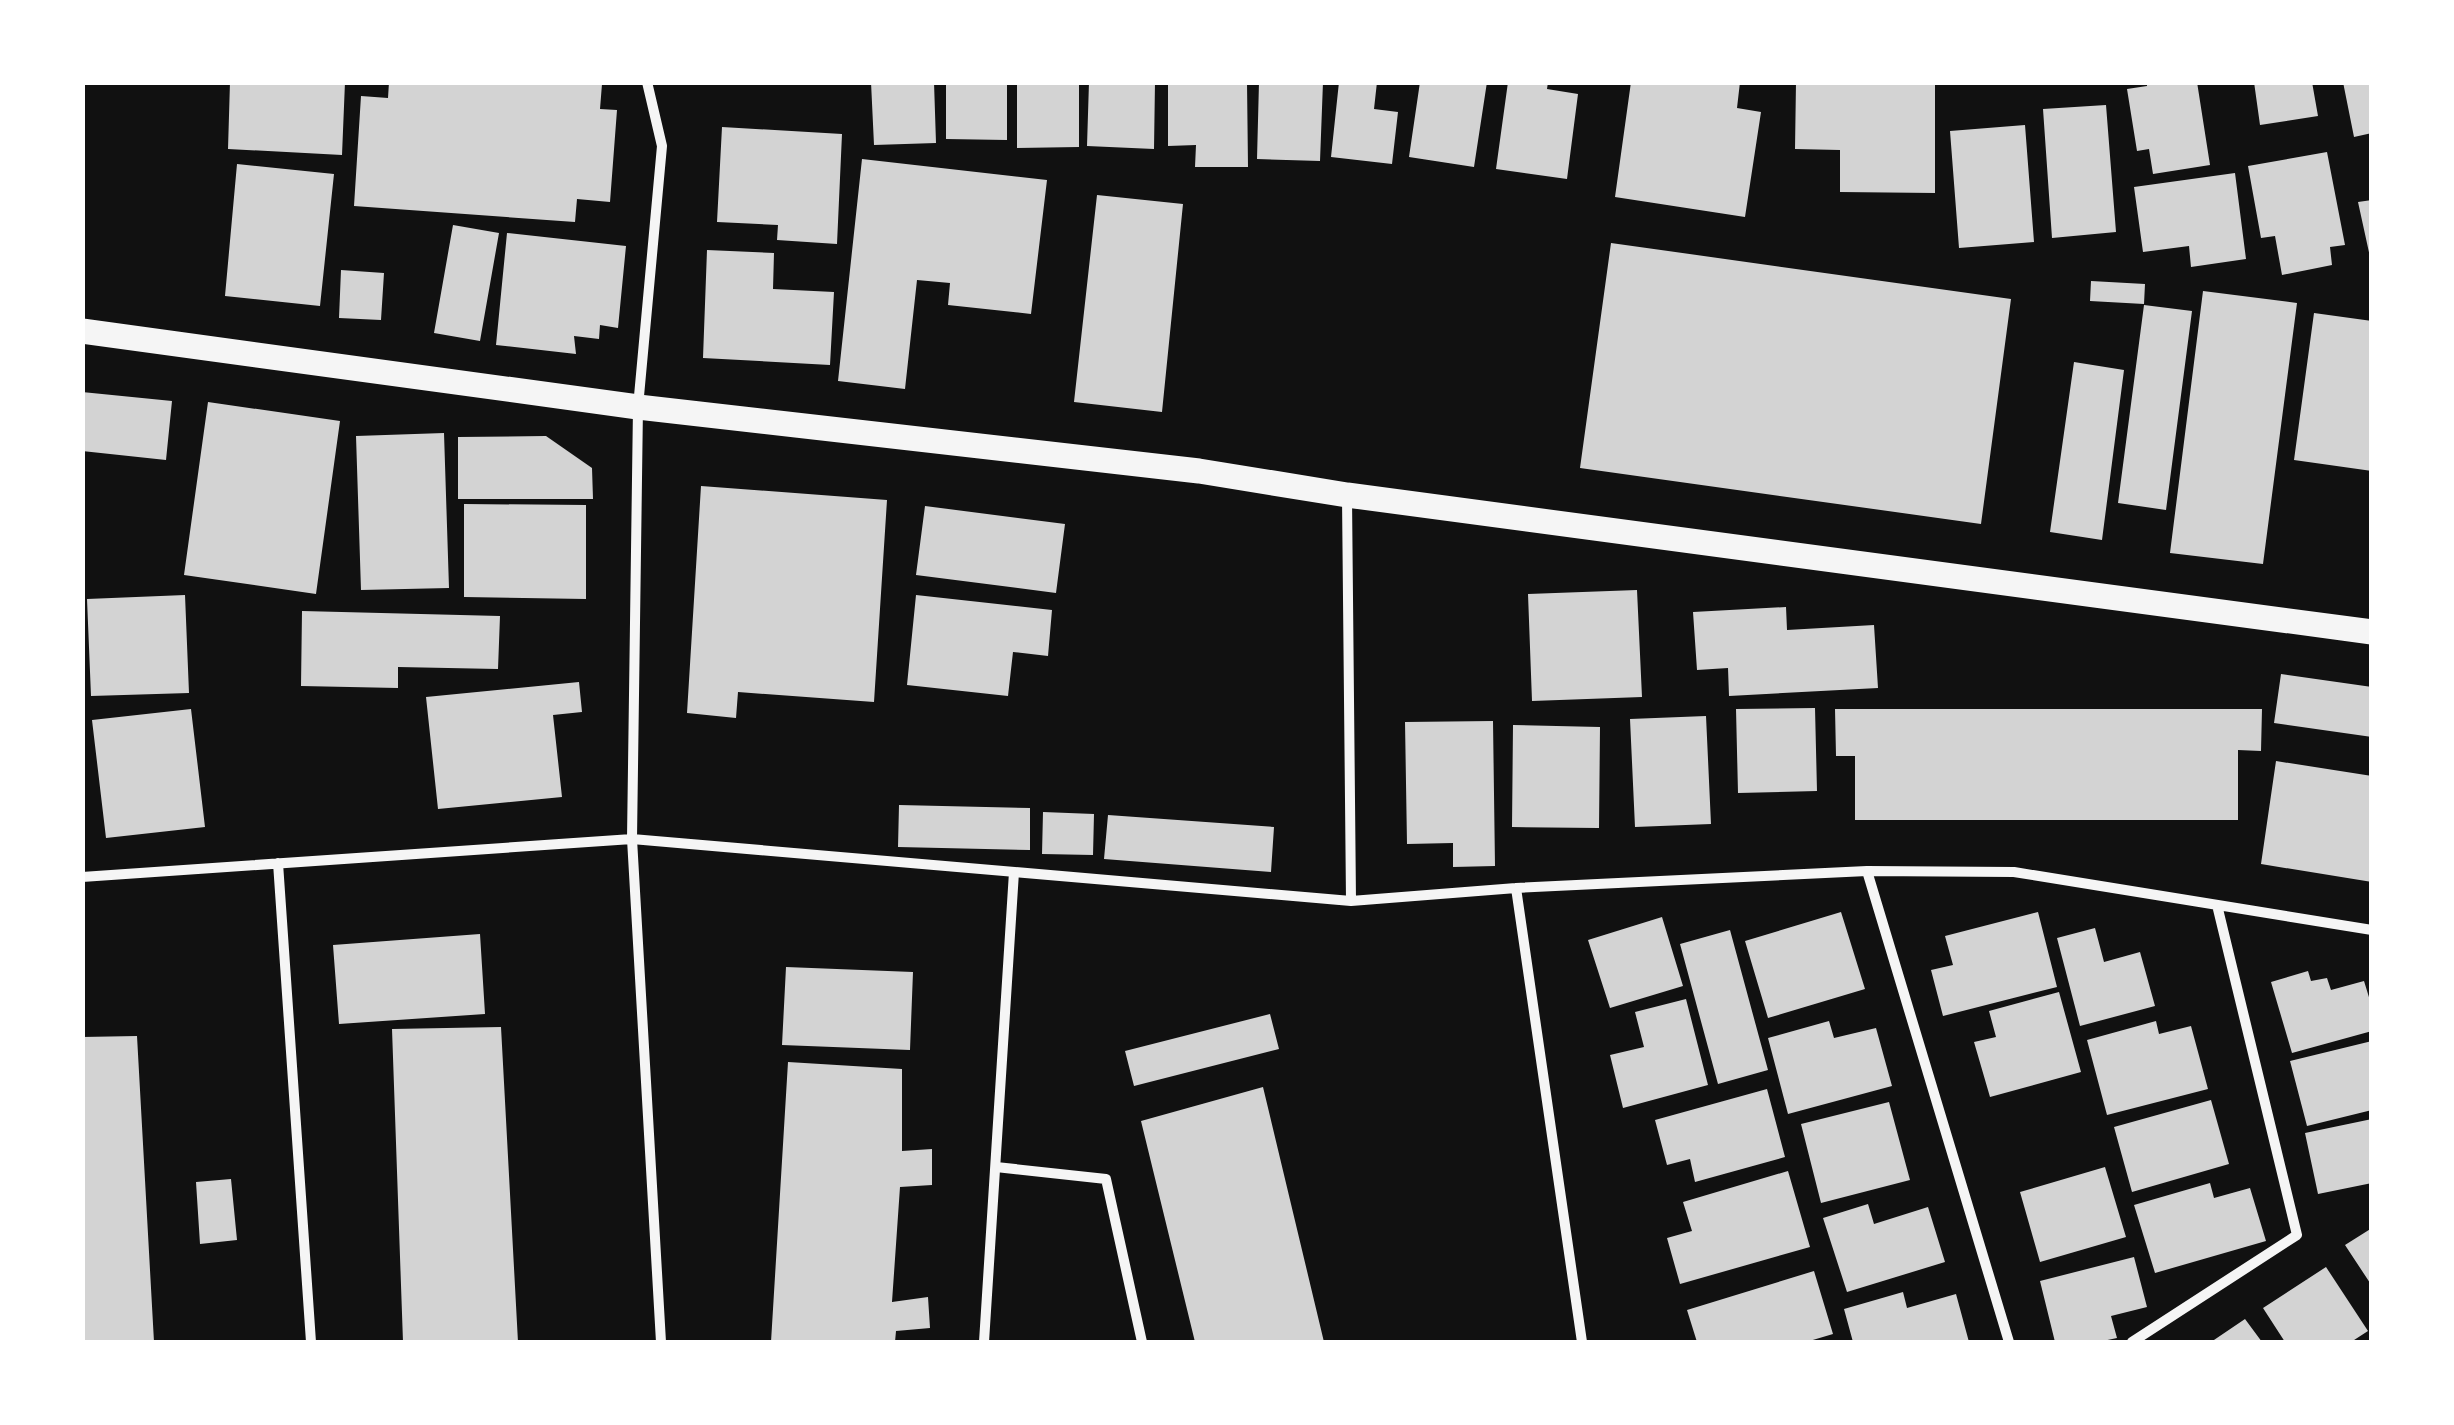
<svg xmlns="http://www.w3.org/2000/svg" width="2454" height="1425" viewBox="0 0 2454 1425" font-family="'IBM Plex Sans',sans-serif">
<rect width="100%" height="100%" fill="#111"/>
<!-- building -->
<path fill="#d3d3d3" d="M230 82H345L342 155 228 149Z
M389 82 602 84 600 109 617 110 610 202 577 199 575 222 354 206 361 96 388 98Z
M871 82H934L936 143 874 145Z
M946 82H1007V140L946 139Z
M1017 82H1079V147L1017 148Z
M1089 82H1155L1154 149 1087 146Z
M1168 82H1247L1248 167H1195L1196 145 1168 146Z
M1259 82H1323L1320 161 1257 159Z
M1339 82H1377L1374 109 1398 112 1392 164 1331 157Z
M1420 82H1487L1474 167 1409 157Z
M1508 82H1548L1547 89 1578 94 1567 179 1496 169Z
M1631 82H1740L1737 108 1761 112 1745 217 1615 197Z
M1796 82H1935V193L1840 192V150L1795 149Z
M2147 82H2197L2210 165 2153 174 2149 149 2137 151 2127 89 2147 86Z
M2254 82H2312L2318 116 2260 125Z
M2343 82H2372V133L2354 137Z
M2106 105 2116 232 2052 238 2043 109Z
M2025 125 2034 242 1959 248 1950 131Z
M722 127 842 134 837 244 777 240 778 225 717 222Z
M2327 152 2345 245 2330 247 2332 265 2282 275 2275 236 2261 238 2248 166Z
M862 159 1047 180 1031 314 948 305 950 283 917 280 905 389 838 381Z
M237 164 334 174 320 306 225 296Z
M2235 173 2246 259 2191 267 2189 246 2143 252 2134 187Z
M1097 195 1183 204 1162 412 1074 402Z
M2372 200V257H2370L2358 202Z
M453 225 499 233 480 341 434 333Z
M507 233 626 246 618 328 600 325 599 339 574 336 576 354 496 345Z
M1611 243 2011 299 1981 524 1580 468Z
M707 250 774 253 773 289 834 292 830 365 703 358Z
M341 270 384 273 381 320 339 318Z
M2091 281 2145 284 2144 304 2090 301Z
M2203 291 2297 303 2263 564 2170 553Z
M2144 305 2192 311 2166 510 2118 503Z
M2314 313 2372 321V471L2294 460Z
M2074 362 2124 370 2102 540 2050 532Z
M82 392 172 401 166 460 82 451Z
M208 402 340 421 316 594 184 575Z
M444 433 449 588 361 590 356 436Z
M546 436 592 468 593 499H458V437Z
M701 486 887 500 874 702 738 692 736 718 687 713Z
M464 504 586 505V599L464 597Z
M925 506 1065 524 1056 593 916 575Z
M1637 590 1642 697 1532 701 1528 594Z
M185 595 189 693 91 696 87 599Z
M916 595 1052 610 1048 656 1013 652 1008 696 907 685Z
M1786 607 1787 630 1874 625 1878 688 1729 696 1728 668 1697 670 1693 612Z
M302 611 500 616 498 669 398 667V688L301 686Z
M2281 674 2372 687V737L2274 723Z
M579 682 582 712 553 715 562 797 438 809 426 697Z
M1815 708 1817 791 1738 793 1736 709Z
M191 709 205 827 106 838 92 720Z
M1835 709H2262L2261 751 2238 750V820H1855V756H1836Z
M1706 716 1711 824 1635 827 1630 719Z
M1493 721 1495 866 1453 867V843L1407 844 1405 722Z
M1513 725 1600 727 1599 828 1512 827Z
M2276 761 2372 776V882L2261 864Z
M899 805 1030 808V850L898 847Z
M1043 812 1094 814 1093 855 1042 854Z
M1108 815 1274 827 1271 872 1104 859Z
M1841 912 1865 989 1768 1018 1745 941Z
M2038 912 2057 987 1943 1016 1931 970 1953 965 1945 936Z
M1662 917 1683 986 1610 1008 1588 940Z
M2095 928 2104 962 2140 952 2155 1006 2080 1026 2057 938Z
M1730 930 1768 1070 1718 1084 1680 944Z
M480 934 485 1014 339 1024 333 945Z
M786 967 913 972 910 1050 782 1045Z
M2308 971 2311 981 2327 978 2331 990 2364 981 2372 1007V1031L2292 1053 2271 982Z
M2059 992 2081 1072 1990 1097 1974 1042 1996 1037 1989 1011Z
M1686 999 1708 1085 1623 1108 1610 1055 1644 1047 1635 1012Z
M1270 1014 1279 1049 1134 1086 1125 1051Z
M1829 1021 1834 1038 1876 1028 1892 1086 1788 1114 1768 1038Z
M2156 1021 2159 1034 2191 1026 2208 1089 2107 1115 2087 1040Z
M501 1027 518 1342H403L392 1029Z
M137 1036 154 1342H82V1037Z
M2372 1041V1110L2307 1126 2290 1061Z
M788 1062 902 1069V1151L932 1149V1185L900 1187 892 1302 928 1297 930 1328 896 1331 895 1342H771Z
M1263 1087 1324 1342H1195L1141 1121Z
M1767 1089 1785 1157 1695 1182 1690 1159 1667 1165 1655 1120Z
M2211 1100 2229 1164 2132 1192 2114 1127Z
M1889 1102 1910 1180 1821 1203 1801 1124Z
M2372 1119V1183L2318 1194 2305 1133Z
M2105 1167 2126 1237 2040 1262 2020 1192Z
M1788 1171 1810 1247 1680 1284 1667 1238 1692 1231 1683 1202Z
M231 1179 237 1240 200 1244 196 1182Z
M2210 1183 2214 1198 2250 1188 2266 1241 2155 1273 2134 1205Z
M1868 1204 1874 1224 1928 1207 1945 1262 1847 1292 1823 1218Z
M2372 1228V1286L2345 1245Z
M2134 1257 2147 1307 2111 1316 2117 1338 2098 1342H2055L2040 1281Z
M2326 1267 2368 1331 2351 1342H2285L2263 1308Z
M1814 1271 1833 1334 1806 1342H1697L1687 1310Z
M1903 1292 1907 1308 1956 1294 1969 1342H1853L1844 1309Z
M2245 1319 2262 1342H2211Z"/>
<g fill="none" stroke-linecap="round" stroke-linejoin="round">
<!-- minor -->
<path stroke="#f5f5f5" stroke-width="10" d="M647 82 662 146 638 407 632 839 661 1342
M1347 497 1351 901
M278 863 311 1342
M1867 871 2009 1342
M82 877 632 839 1351 901 1516 888 1867 871 2014 872 2372 930
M1516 888 1582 1342
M996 1167 1106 1179 1142 1342
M984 1342 1014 872
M2132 1342 2297 1235 2217 905"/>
<!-- primary -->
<path stroke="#f5f5f5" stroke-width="25" d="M82 331 638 407 1199 471 1347 495 2372 632"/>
</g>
<!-- border -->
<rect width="2454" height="1425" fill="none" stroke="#ffffff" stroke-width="170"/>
</svg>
